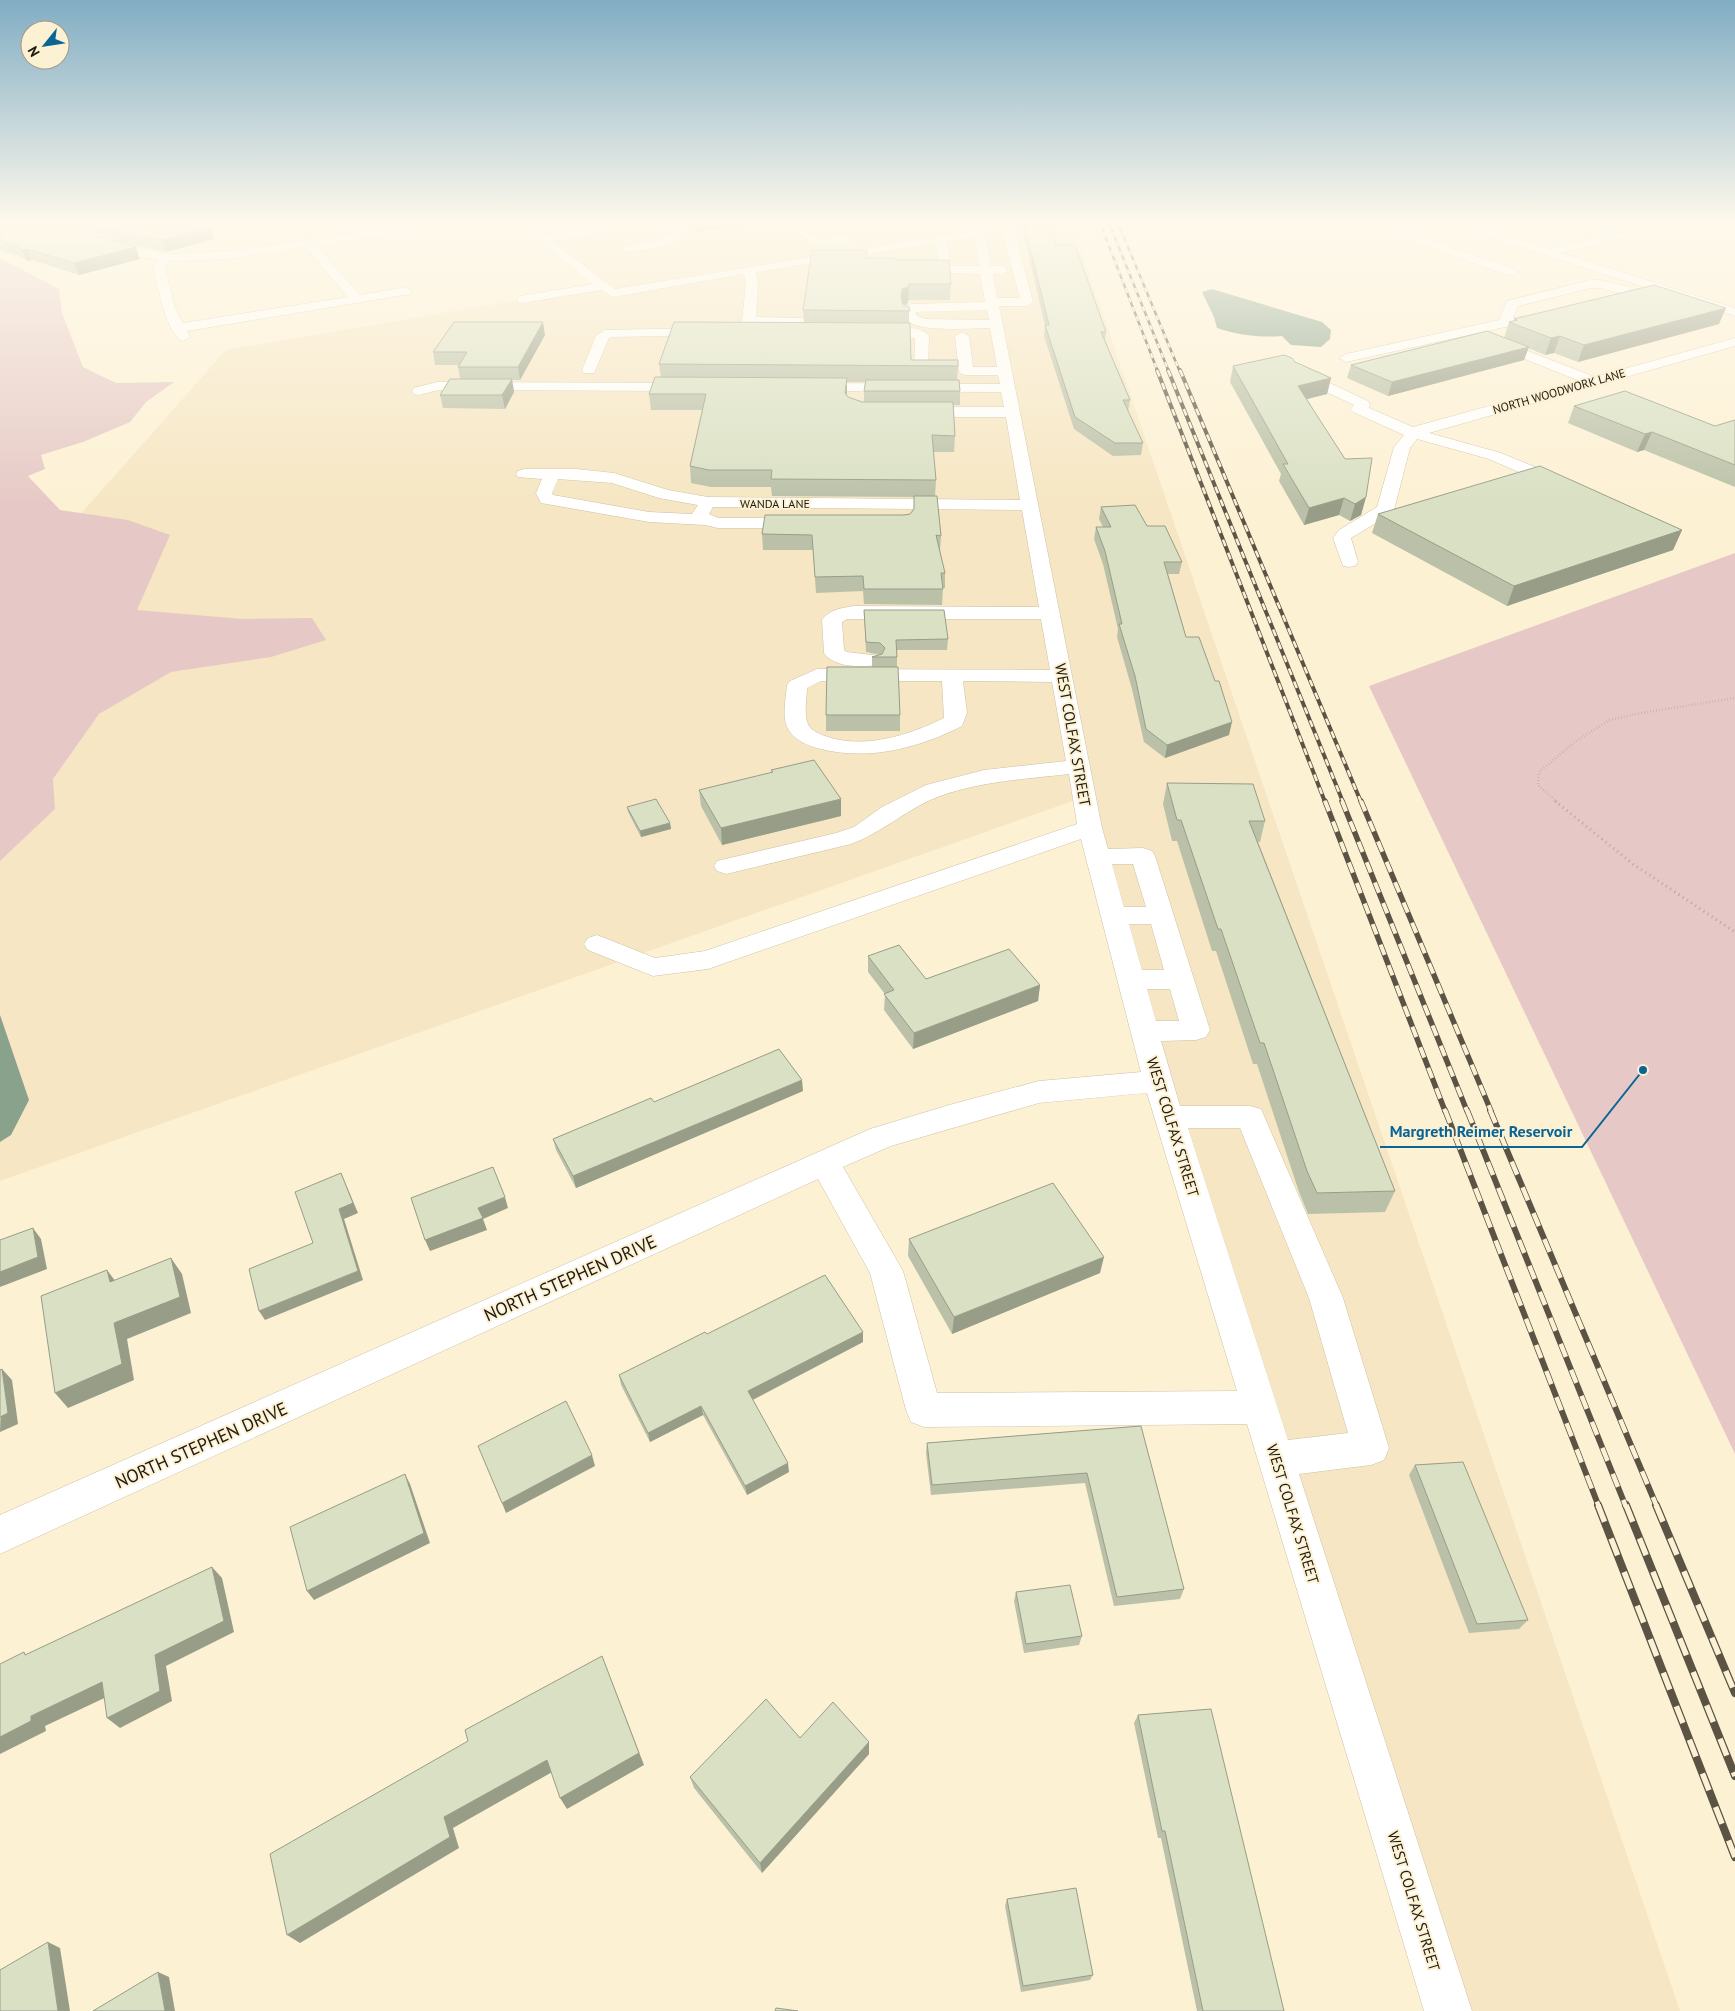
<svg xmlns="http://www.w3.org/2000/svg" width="1735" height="2011" viewBox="0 0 1735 2011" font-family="'PT Sans',sans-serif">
<rect width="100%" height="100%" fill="#fdf1d4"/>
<!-- built -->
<path fill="#f6e6c3" d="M520 223H1072L1680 2011H1448L1084 797 0 1181V605L226 350 601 286Z"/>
<!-- green -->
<path fill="#e6c9c6" d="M0 258 59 289 62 313 83 367 116 383 174 382 146 402 130 422 83 442 41 455 45 469 28 476 60 510 128 520 170 535 137 610 243 619 312 618 326 640 271 657 171 672 99 714 53 779 55 809 0 861Z
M1735 553V1454L1369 686Z"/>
<!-- water -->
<path fill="#88a28b" d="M1212 289 1322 322 1331 330 1330 339 1321 347 1291 345 1282 336C1259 338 1239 335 1217 328L1214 317 1202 292Z
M0 1015 29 1100 11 1135 0 1142Z"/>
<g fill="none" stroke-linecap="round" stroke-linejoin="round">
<defs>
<path id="minor" d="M68 223H81L100 236 122 245 167 254 229 251 423 223H452L447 226 317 246 360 295 406 287 412 291 410 294 187 331 190 337 183 341C167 337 157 283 153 267L159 260C128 255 89 248 68 223ZM305 247 348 297 183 323 175 308 165 267 170 261 229 259Z
M515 223H527L543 235 626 223H655L650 226 551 241 615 289 973 231 971 223H983L991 266H1002L1008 270 1002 274H993L997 298H1020L1000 223H1012L1033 302 1027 306H999L1102 828 1108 849 1143 848 1152 851 1155 856 1210 1030 1206 1037 1196 1040 1161 1041 1180 1106H1250L1261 1109 1343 1298 1389 1448 1384 1460 1371 1465 1299 1474 1472 2011H1424L1247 1424 924 1427 911 1422 906 1410 870 1273 818 1179 0 1554V1515L870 1129 949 1105 1039 1081 1141 1072 1081 839 708 969 653 976 588 950 584 944 588 938 597 935 655 958 705 951 1077 824 1069 774C1027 779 983 781 943 795 910 806 884 832 851 844L726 874 717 871 714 866 717 861 836 833 854 827 882 807 926 785 984 770 1066 761 1052 682 963 681 967 713 962 726C919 748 869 761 821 749 808 746 793 740 787 727 782 715 786 697 787 685L790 681 817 669 1050 670 1041 619H847L842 622 844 650 847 652 880 656 883 660 880 664C864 668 834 668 824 653L822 620C830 609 842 608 854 606L1039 607 1022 510 713 507 709 514 718 518H801L807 519 810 523 807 527 801 528H718L705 525 649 522 541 503 536 493 542 479 518 477 516 474 518 471 524 469H576L614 473 668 490 708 497 1020 500 1006 417H916L911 415 908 412 911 409 916 407H1004L1001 392 809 391 804 390 802 387 804 384 809 383 1000 384 998 375H966L961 374 959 371 955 336 962 332 969 336 973 367H997L990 328C970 328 921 333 906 320 902 317 903 313 903 309L904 306 912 304 985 302 980 274 940 273 936 243 756 272 758 284 756 317 846 319 848 322 841 326 744 324 742 321 746 284 744 274 613 297 601 290 523 303 519 302 517 299 519 296 593 284ZM974 237 979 266H950L947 241ZM987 310 989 320 924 319 916 315V312ZM558 479 612 483 659 498 698 505 692 514 649 512 553 495 552 493ZM821 681H942L944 718C910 735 863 750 825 736 820 734 812 731 809 726 803 717 807 698 807 688ZM1112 864H1133L1146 907H1124ZM1129 924H1151L1164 970H1142ZM1147 989H1170L1179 1021H1156ZM1147 1093 1237 1391 937 1393 903 1271 843 1167 891 1146 1039 1103ZM1188 1128H1240L1309 1298 1348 1433 1288 1440Z
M658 223C670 223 676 223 683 234 670 248 646 250 628 252L624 251 622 249 624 247 656 240 671 233Z
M779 223C802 223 802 234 820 238 830 241 846 230 855 239L849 242 818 245Z
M1365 223H1381L1515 269 1517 272 1515 275H1507L1366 225Z
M1450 223H1467L1548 249 1606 235 1576 223H1593L1623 234 1625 236 1623 238 1561 253 1735 308V316L1451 225Z
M1591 280H1600L1628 287 1630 290 1624 294 1600 288H1591L1518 306 1513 318 1545 314 1550 315 1552 318 1545 322 1505 327 1346 362 1339 358 1346 354 1499 320 1507 301Z
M709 328 714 329 716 332 714 335 612 337 609 338 594 373H584L582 370 596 336 605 330Z
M874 329C889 329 918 323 929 336L928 371 926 374H916L914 371 915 338 869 336 867 333Z
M1492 337 1595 377 1735 338V346L1429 433 1501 453 1567 480 1569 484 1567 488H1555L1489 459 1417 439 1410 448 1394 510 1391 514 1351 538 1358 562 1355 566 1349 567 1343 566 1333 538 1339 530 1377 507 1394 447 1404 435 1353 412 1350 409 1354 405 1292 376 1290 373 1292 370H1302L1368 401 1370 404 1369 408 1413 427 1580 381 1487 344 1485 341Z
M437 382 688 383 693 384 695 387 693 390 688 391 438 390 419 395 414 394 412 391 414 388Z"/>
</defs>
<!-- minor casing -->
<use href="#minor" stroke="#cdc1a6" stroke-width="1"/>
<!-- path-far1 -->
<path stroke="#b3aa93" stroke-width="2.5" stroke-dasharray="0.5 2.5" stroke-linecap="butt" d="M1557 802 1538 785 1539 772 1576 741 1610 720 1641 713 1735 698"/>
<!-- path -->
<path stroke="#b3aa93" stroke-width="3" stroke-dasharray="1 4" stroke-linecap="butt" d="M1555 801 1633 864 1735 932"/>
<!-- minor -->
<use href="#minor" fill="#fff" fill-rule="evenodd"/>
<defs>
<path id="rail-far4" d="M1100 223 1158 372
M1109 223 1169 372
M1118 223 1180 372"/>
<path id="rail-far3" d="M1157 370 1325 802
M1168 370 1343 802
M1180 370 1361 802"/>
<path id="rail-far2" d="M1325 801 1445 1111
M1342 801 1467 1111
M1361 801 1491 1111"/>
<path id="rail-far1" d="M1445 1110 1599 1507
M1467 1110 1626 1507
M1490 1110 1657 1507"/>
<path id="rail" d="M1598 1505 1735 1857
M1626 1505 1735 1776
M1656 1505 1735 1693"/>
</defs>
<!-- rail-far4 casing -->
<use href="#rail-far4" stroke="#5b5445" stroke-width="2.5"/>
<!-- rail-far3 casing -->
<use href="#rail-far3" stroke="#5b5445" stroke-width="4"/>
<!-- rail-far2 casing -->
<use href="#rail-far2" stroke="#5b5445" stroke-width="5.5"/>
<!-- rail-far1 casing -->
<use href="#rail-far1" stroke="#5b5445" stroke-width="6"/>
<!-- rail casing -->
<use href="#rail" stroke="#5b5445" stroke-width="8"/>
<!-- rail-far4 -->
<use href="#rail-far4" stroke="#fdf1d4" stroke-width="2" stroke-dasharray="5" stroke-linecap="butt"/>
<!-- rail-far3 -->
<use href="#rail-far3" stroke="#fdf1d4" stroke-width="2.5" stroke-dasharray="7" stroke-linecap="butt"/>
<!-- rail-far2 -->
<use href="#rail-far2" stroke="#fdf1d4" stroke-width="4" stroke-dasharray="11" stroke-linecap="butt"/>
<!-- rail-far1 -->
<use href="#rail-far1" stroke="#fdf1d4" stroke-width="4.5" stroke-dasharray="14" stroke-linecap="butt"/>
<!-- rail -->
<use href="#rail" stroke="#fdf1d4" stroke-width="5.5" stroke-dasharray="18" stroke-linecap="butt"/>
</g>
<!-- wall -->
<path fill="#bbc1a8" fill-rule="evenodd" d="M0 223 93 235 122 243 101 234 84 223H196L214 239 166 252 124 243 140 259 79 275 32 260 27 261 22 257 3 251 0 249Z
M682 223H749V224L697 232Z
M1021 223H1050L1056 245 1106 332 1105 340 1130 400 1128 412 1143 443 1141 455 1113 456 1074 429 1044 336 1045 326Z
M867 258 897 260 951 284 950 300H908V303L905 304 909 307V323L911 360 958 366 957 380 960 391V405H953L955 436 954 452H933L936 480 935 496 941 536 940 551 945 573V588H943L942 605 864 604 863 591 816 593 813 550H763L762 534 910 514 914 509V497L772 496 771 487H711L691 483 690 466 702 410H651L649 394 661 377 659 364 804 323 803 310ZM847 382H865L864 391V402L848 397 847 395Z
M1514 319 1719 324 1578 362 1554 353 1545 355 1528 348 1524 360 1388 396 1347 378 1351 365 1504 338 1509 322 1514 321Z
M545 335 520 380H512L514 392 505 409 443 408 440 395 460 379 458 367 459 365H435L433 352Z
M1295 362 1331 378 1327 394 1307 399 1366 497 1361 515 1350 521 1339 515 1304 525 1279 481 1281 474 1230 382 1233 366Z
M1574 406 1715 426 1735 420V487L1644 450 1637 452 1568 423Z
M1101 507 1147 526 1182 562 1179 574H1168L1186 637 1229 735 1165 758 1144 742 1132 689 1117 637 1118 629 1103 564 1094 539 1096 527H1103L1099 519Z
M1378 514 1682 530 1673 550 1507 606 1372 533Z
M864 610 948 639 947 650H897V667L900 715V731H826V715L872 667V657L881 655 866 652Z
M771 770 841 816 722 845 701 806 699 790 771 773Z
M1167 783 1265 821 1260 842H1258L1395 1191 1385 1212 1308 1214 1299 1192 1257 1064H1253L1216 951H1212L1177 841H1172L1163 804Z
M627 807 670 823 671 829 641 837 628 812Z
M868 956 926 979 1040 985 1038 1001 913 1049 884 1010 885 994 868 972Z
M803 1091 576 1188 556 1150 553 1139 654 1102Z
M909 1239 1100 1273 952 1334 908 1256Z
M707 1334 863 1342 753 1400 789 1472 747 1495 703 1415 650 1442 621 1385 619 1375Z
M1141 1426 1184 1589 1180 1599 1114 1606 1085 1483 931 1495 926 1453 927 1443Z
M1415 1465 1528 1620 1519 1629 1469 1633 1409 1475Z
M1016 1592 1082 1636 1079 1645 1024 1653 1014 1601Z
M1138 1715 1284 2011H1197L1161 1838H1158L1134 1723Z
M800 1738 869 1754 762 1873 694 1788 690 1777Z
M1007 1899 1093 1975 1090 1980 1021 1992 1005 1906Z"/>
<!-- shaded-wall -->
<path fill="#989d88" d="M696 223H749V224L697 232Z
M211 227 214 239 166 252 162 240Z
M136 247 140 259 79 275 74 263Z
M28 249 32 260 27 261 22 250Z
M909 287 908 303 902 305 901 297 902 289Z
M1726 308 1719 324 1578 362 1584 345Z
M543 322 545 335 520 380 518 367Z
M1560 336 1554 353 1545 355 1551 338Z
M1529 347 1524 360 1388 396 1392 382Z
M847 378V394L845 409V393Z
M1331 378 1327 394 1295 402 1298 386Z
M512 379 514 392 505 409 502 395Z
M1652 432 1644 450 1637 452 1645 434Z
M1366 497 1361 515 1350 521 1355 504Z
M1344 498 1339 515 1304 525 1309 508Z
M1682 530 1673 550 1507 606 1514 586Z
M1232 722 1229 735 1165 758 1167 745Z
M841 799V816L722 845 721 828Z
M670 823 671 829 641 837 640 831Z
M1040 985 1038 1001 913 1049 914 1033Z
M802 1080 803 1091 576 1188 573 1176Z
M341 1173 358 1213 344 1219 363 1280 265 1320 259 1311 358 1271 339 1209Z
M505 1197 508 1208 483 1219 487 1230 430 1251 425 1240 478 1208Z
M33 1228 41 1239 47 1269 0 1287V1272Z
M1104 1257 1100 1273 952 1334 954 1317Z
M171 1258 182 1274 191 1313 127 1339 134 1380 68 1408 55 1393Z
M107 1270 119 1286 110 1282Z
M863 1332V1342L750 1401 748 1391Z
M2 1369 12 1380 18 1424 0 1432Z
M701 1406 703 1415 650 1442 648 1433Z
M592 1455 595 1466 506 1513 502 1503Z
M788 1463 789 1472 747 1495 745 1486Z
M405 1474 410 1484 430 1543 314 1600 307 1591Z
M212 1567 222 1578 234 1632 166 1666 172 1701 120 1728 107 1718 155 1655Z
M602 1656 644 1765 567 1809 560 1798Z
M102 1682 115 1693 45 1726 46 1731 0 1754V1737L31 1716Z
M869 1742V1754L762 1873 760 1863Z
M547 1760 554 1771 453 1828 459 1848 300 1943 287 1935 444 1817Z
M48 1942 60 1948 70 2011H58Z
M158 1972 169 1977 175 2011H165Z"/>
<!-- building -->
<path fill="#d9e0c3" stroke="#989d88" d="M0 223H74L93 235 136 247 74 263 28 249 22 250 17 246 0 240Z
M97 223H196L211 227 162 240 118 232Z
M1024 223H1050L1056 245H1075L1106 332H1101L1130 400H1123L1143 443H1115L1075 417 1045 325H1049Z
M812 250H867L866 258H893L897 260H949L951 284H909V287L902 289 901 297 903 304 909 307 910 311 803 310Z
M1654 285 1726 308 1584 345 1560 336 1551 338 1509 322 1517 320 1514 319Z
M454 322H543L518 367H458L467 352H433Z
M674 322 910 323 911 360H958V366L659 364Z
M1487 331 1529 347 1392 382 1351 365Z
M1284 355 1292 358 1295 362 1331 378 1298 386 1345 459 1372 458 1366 497 1355 504 1344 498 1309 508 1283 464H1288L1233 366Z
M655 377 847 378 845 393 848 397 862 402H953L955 436 932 435 936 480 771 479 772 470H709L690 466 706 394H649Z
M450 379H512L502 395H440Z
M866 380H959L960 391H864Z
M1625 391 1715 426 1735 420V465L1652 432 1645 434 1574 406Z
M1540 466 1682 530 1514 586 1378 514Z
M914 496H937L941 536 936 535 945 573H941L943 589H864L863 576 815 577 812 535 762 534 765 515H904L910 514 914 509Z
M1135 505 1147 526H1165L1182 562H1164L1186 637H1199L1215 681H1219L1232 722 1167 745 1146 729 1135 676 1119 624H1122L1105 551 1096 527H1111L1101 507Z
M864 610H944L948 639 896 640 897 657H872L882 654 885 648 880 643 866 642Z
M827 667H898L900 715H826Z
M814 760 841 799 721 828 699 790 773 772 771 770Z
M1167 783 1253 784 1265 821H1249L1395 1191 1317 1193 1307 1171 1264 1043H1260L1221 929H1218L1181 820H1177Z
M656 799 670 823 640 831 627 807Z
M899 945 926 979 1009 949 1040 985 914 1033 884 994 894 990 868 956Z
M779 1049 802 1080 573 1176 553 1139 651 1098 654 1102Z
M493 1167 505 1197 478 1208 483 1218 425 1240 411 1198Z
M341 1173 353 1203 339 1209 358 1271 259 1311 249 1269 313 1243 295 1192Z
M1053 1183 1104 1257 954 1317 909 1239Z
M33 1228 38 1257 0 1272V1240Z
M171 1258 180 1297 114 1323 122 1364 55 1393 41 1296 107 1270 110 1282Z
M825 1275 863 1332 748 1391 788 1463 745 1486 701 1406 648 1433 619 1375 705 1332 707 1334Z
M2 1369 8 1413 0 1417V1370Z
M566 1401 592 1455 502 1503 478 1446Z
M1141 1426 1184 1589 1117 1597 1087 1473 932 1485 927 1443Z
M1463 1462 1528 1620 1477 1624 1415 1465Z
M405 1474 424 1533 307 1591 290 1527Z
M212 1567 224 1621 155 1655 160 1691 107 1718 102 1682 31 1716V1721L0 1737V1664L24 1652 25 1655Z
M1070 1585 1082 1636 1026 1644 1016 1592Z
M602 1656 639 1753 560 1798 547 1760 444 1817 450 1837 287 1935 270 1854 468 1741 465 1730Z
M766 1699 800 1738 833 1702 869 1742 760 1863 690 1777Z
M1211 1709 1284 2011H1203L1165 1831H1162L1138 1715Z
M1076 1888 1093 1975 1023 1986 1007 1899Z
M48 1942 58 2011H0V1970Z
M158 1972 165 2011H93Z
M776 2008 798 2011H775Z"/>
<!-- sky -->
<linearGradient id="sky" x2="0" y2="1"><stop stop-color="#81adc3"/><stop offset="0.44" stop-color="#fef9ec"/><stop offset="1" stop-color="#fef9ec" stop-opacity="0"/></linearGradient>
<rect width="1735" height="505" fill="url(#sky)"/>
<g text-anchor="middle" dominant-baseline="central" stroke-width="4" stroke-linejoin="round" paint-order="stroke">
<!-- far-street labels -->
<g font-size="12" fill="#1f1a10" stroke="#fdf1d4">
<text transform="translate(1559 391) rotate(-16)">NORTH WOODWORK LANE</text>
<text x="775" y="503">WANDA LANE</text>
</g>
<!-- street labels -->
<g font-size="15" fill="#1f1a10" stroke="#fdf1d4">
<text transform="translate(1073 735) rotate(80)">WEST COLFAX STREET</text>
<text transform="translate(1173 1127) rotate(73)">WEST COLFAX STREET</text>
<text transform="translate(1293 1514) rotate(73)">WEST COLFAX STREET</text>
<text transform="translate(1414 1901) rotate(73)">WEST COLFAX STREET</text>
</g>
<!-- near-street labels -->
<g font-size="18" fill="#1f1a10" stroke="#fdf1d4">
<text transform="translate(570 1278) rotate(-24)">NORTH STEPHEN DRIVE</text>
<text transform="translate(201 1445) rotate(-24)">NORTH STEPHEN DRIVE</text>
</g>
</g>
<!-- callouts -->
<path fill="none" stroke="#0a6494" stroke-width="2" d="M1643 1070L1582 1147H1380"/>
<circle fill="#0a6494" stroke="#fdf1d4" stroke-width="2" cx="1643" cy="1070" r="5"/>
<g font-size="16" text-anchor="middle" font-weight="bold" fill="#0a6494" stroke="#fdf1d4" stroke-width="4" stroke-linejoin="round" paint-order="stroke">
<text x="1481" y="1137">Margreth Reimer Reservoir</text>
</g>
<!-- north arrow -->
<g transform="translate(45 45) rotate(240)"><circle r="24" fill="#fdf1d4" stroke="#a49b86"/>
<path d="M0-4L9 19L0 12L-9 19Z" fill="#0a6494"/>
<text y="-8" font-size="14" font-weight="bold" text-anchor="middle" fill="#1f1a10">N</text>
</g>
</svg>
